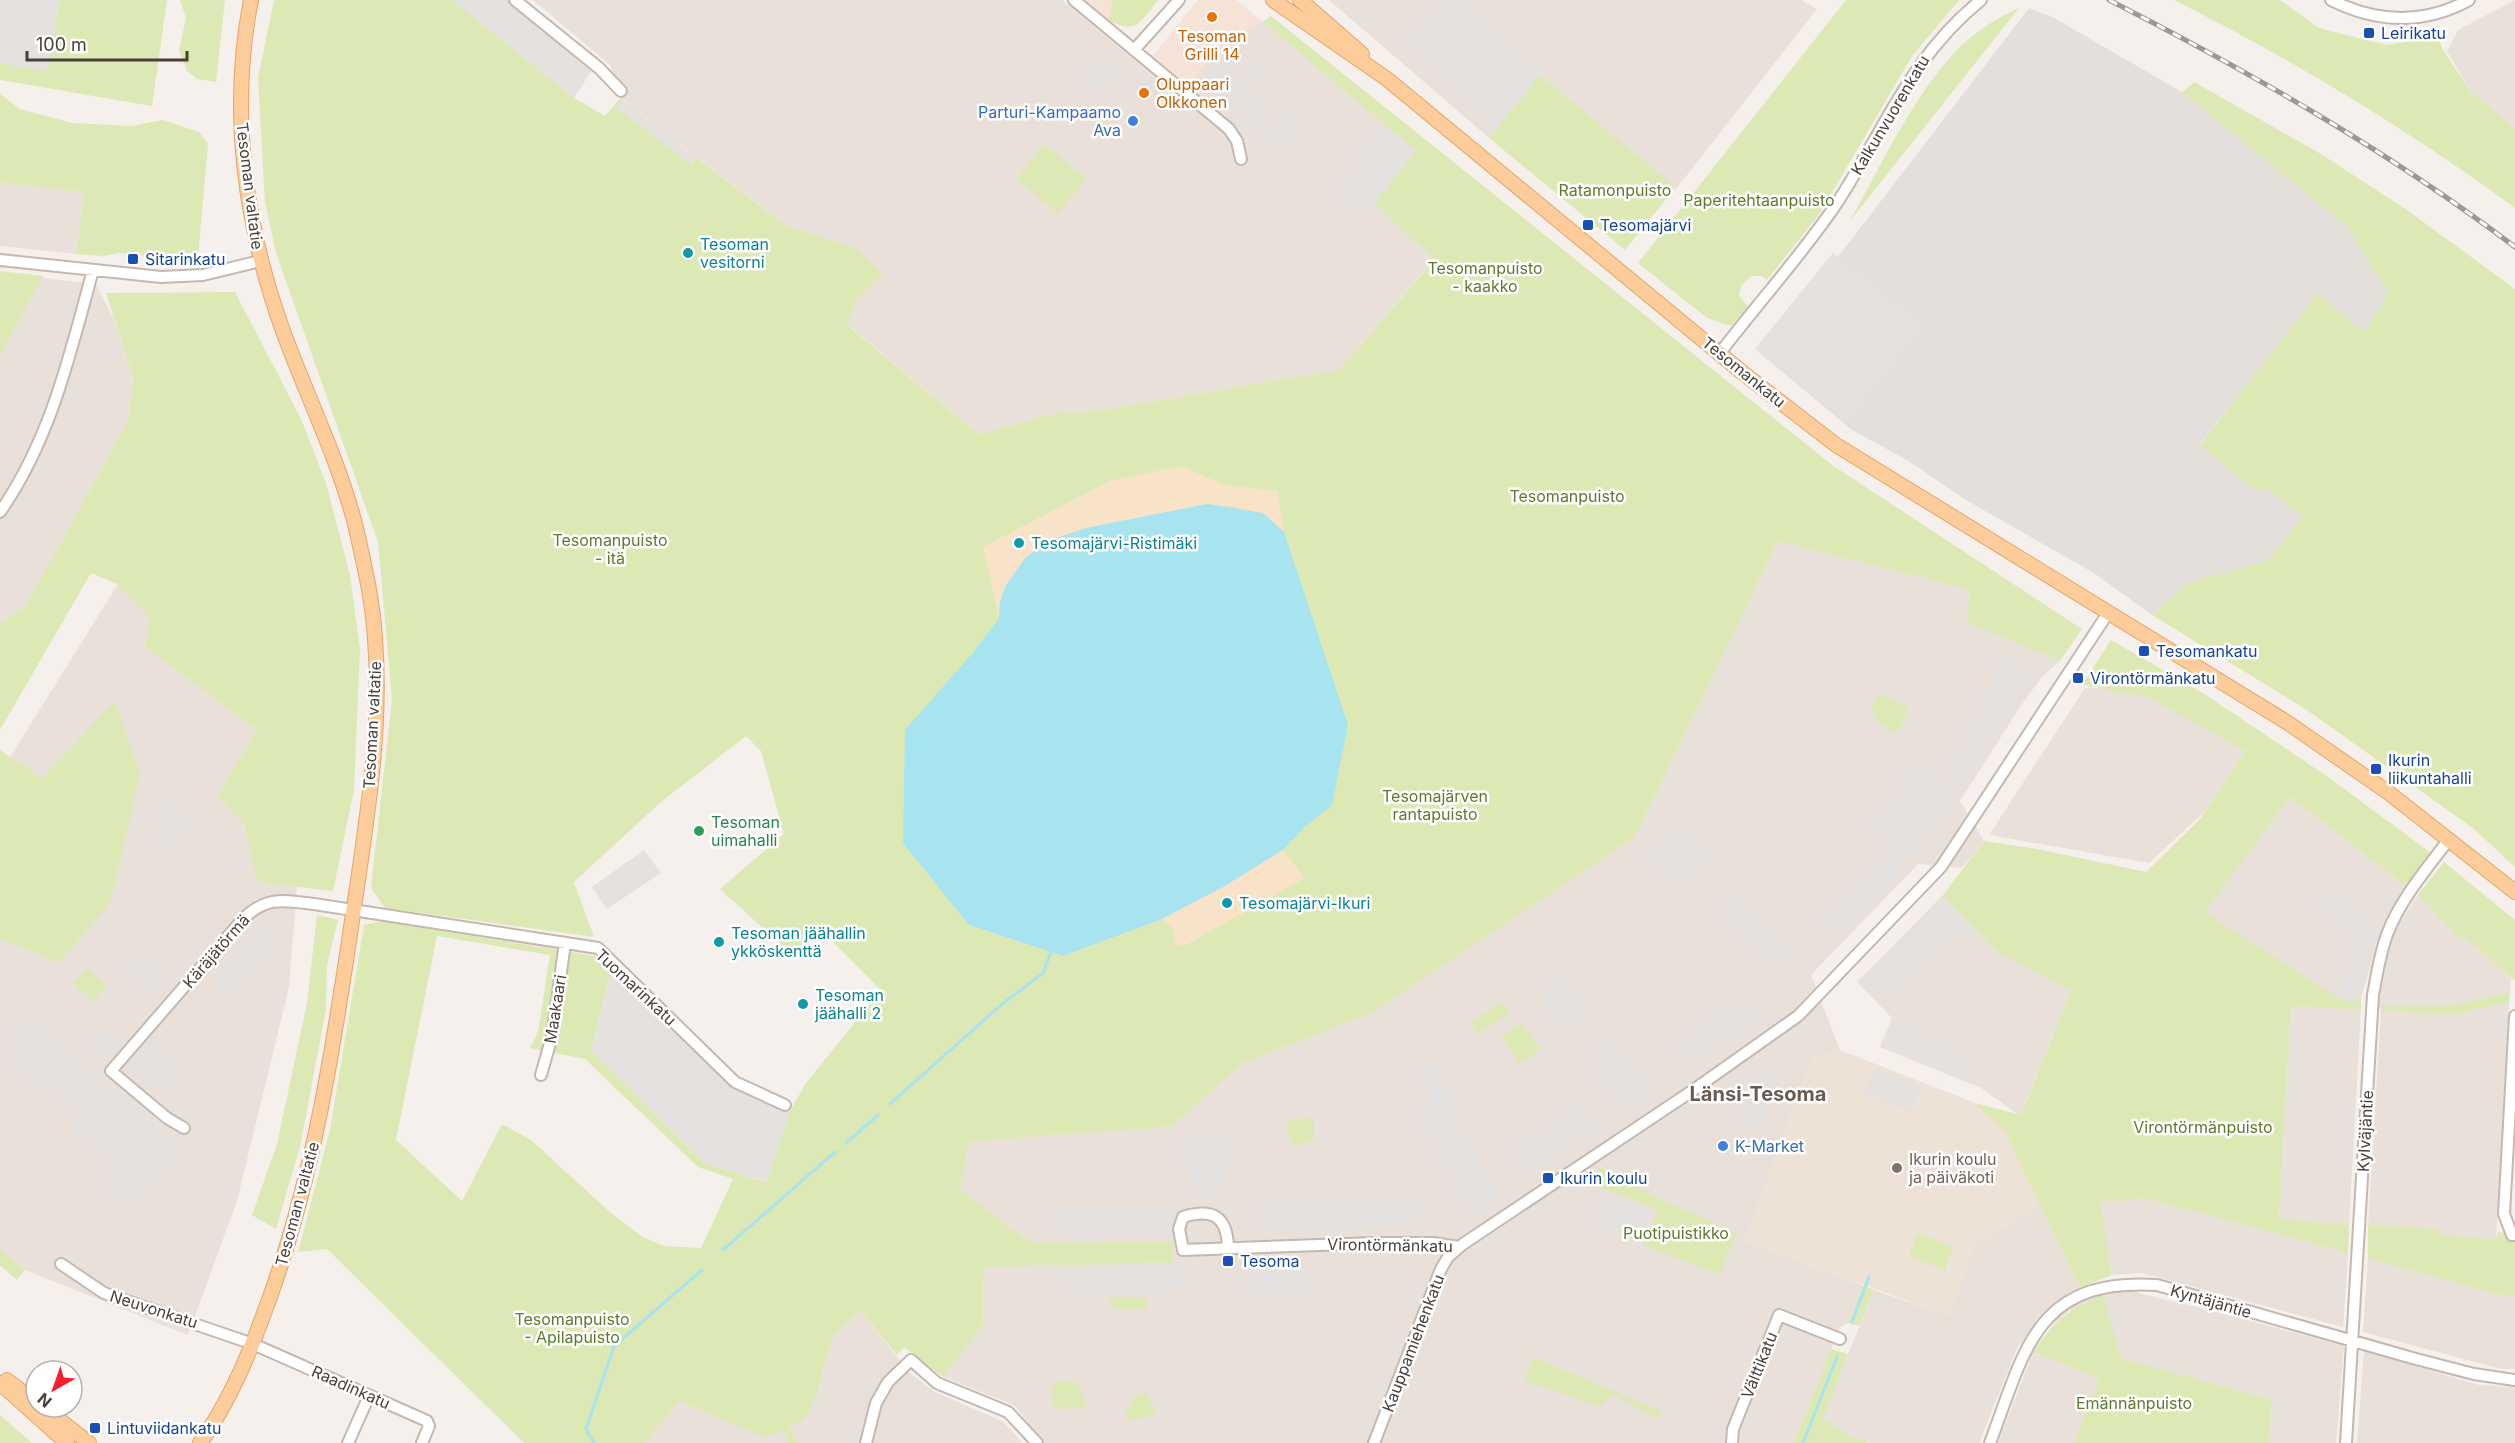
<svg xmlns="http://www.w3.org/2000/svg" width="2515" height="1443" viewBox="0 0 2515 1443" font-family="Inter,sans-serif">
<rect width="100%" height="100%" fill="#f5f0eb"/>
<!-- residential -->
<path fill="#e9e0d9" d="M533 0H1062L1178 97 1226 39 1263 22 1417 151 1435 258 1339 370 1085 413 1061 412 978 434 847 324 856 301 883 274 856 248 785 225 620 98 610 65Z
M1329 0H1801L1817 9 1676 189 1540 75 1489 138Z
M2515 0V128L2471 92 2447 51 2458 30Z
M0 183 84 192 76 254 0 246Z
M0 273 96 284 114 320 133 378 128 421 26 605 0 624Z
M1778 541 1970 590 1967 622 2060 661 2042 677 2022 704 1960 801 1984 841 1962 868 1918 864 1811 975 1840 1050 1812 1058 1745 1241 1863 1285 1848 1323 1840 1327 1794 1443H1043L1014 1405 943 1377 983 1326 984 1267 1173 1263V1242L1031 1243 960 1189 970 1141 1171 1127 1243 1063 1374 1012 1635 837Z
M118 584 151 617 145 647 257 730 217 796 244 824 257 882 297 887 289 987 237 1201 188 1335 25 1270 0 1248V939L59 963 42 778 10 757Z
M2155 686 2245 751 2204 812 2149 863 1989 835 2085 688Z
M2290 797 2406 886 2378 941 2361 998 2332 995 2203 912Z
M1943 895 1997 952 2071 990 2020 1116 1981 1088 1880 1047 1892 1018 1857 982Z
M2418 895 2461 941 2464 937 2511 978 2510 992 2450 1006 2377 1005 2384 964 2396 929Z
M2509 1002 2496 1239 2439 1235V1229L2368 1225 2381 1010 2451 1015Z
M2291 1007 2361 1009 2349 1225 2279 1219Z
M2147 1199 2348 1253 2343 1327 2142 1273 2112 1275 2099 1202Z
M2040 1205 2080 1288 2107 1281 2142 1294 2213 1311 2344 1346 2336 1443H2269L2272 1400 2121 1358 2070 1310 2054 1324 2018 1346 1979 1443H1869L1850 1436 1822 1419 1874 1290 1949 1316 1974 1245Z
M2368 1259 2503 1296H2515V1369H2501L2363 1332Z
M860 1310 910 1373 935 1392 1004 1422 1022 1443H797L790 1426 805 1420 818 1390 832 1338Z
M2364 1351 2479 1385 2515 1387V1443H2357Z
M2033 1352 2099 1378 2074 1443H1998Z
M679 1401 764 1436 782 1430 788 1443H645Z"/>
<!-- commercial -->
<path fill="#f6e2d7" d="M1085 0H1113L1109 20Z
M1198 0H1236L1263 22 1226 39 1188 85 1153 56Z"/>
<!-- industrial -->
<path fill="#e5dfdc" d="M2029 8 2054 18 2182 92 2348 227 2388 293 2364 333 2318 294 2200 444 2256 491 2266 487 2304 516 2267 561 2188 583 2152 615 2094 573 1966 500 1907 460 1852 430 1755 349 1833 253 1838 257Z"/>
<!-- education -->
<path fill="#eee1d5" d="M1840 1050 1975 1103 2004 1131 2040 1205 1974 1245 1949 1316 1745 1241 1812 1058Z"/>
<!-- green -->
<path fill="#dce9b4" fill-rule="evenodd" d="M0 0H167L152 106 0 80Z
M180 0H225L216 82 197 79 187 71 179 51 186 18Z
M274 0H453L574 98 605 116 620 98 622 100 617 107 691 164 696 157 785 225 856 248 883 274 856 301 847 325 978 434 1061 412 1085 413 1339 370 1435 259 1374 204 1416 151 1263 22 1271 16 1832 465 2082 629 2060 661 1966 622 1970 590 1778 541 1635 837 1374 1012 1243 1063 1171 1127 970 1141 960 1189 1031 1243 1173 1242V1263L984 1267 983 1326 943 1377 904 1347 897 1355 860 1310 832 1338 818 1390 805 1420 790 1426 797 1443H788L782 1430 764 1437 679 1401 645 1443H524L327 1249 298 1252 330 1130 364 925 383 921 595 956 611 972 591 1050 704 1163 766 1182 790 1111 806 1083 881 990 817 926 792 955 720 889 784 834 761 751 746 736 661 802 574 882 594 937 385 908 371 888 392 699 378 542 276 253 265 202 258 78ZM999 618 1305 827 1283 850 1223 887 1160 920 1063 956 969 925 971 655ZM437 936 550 955 538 1032 530 1048 585 1059 698 1167 733 1179 701 1248 664 1246 644 1238 611 1213 531 1140 502 1124 462 1201 396 1140Z
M1113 0H1158C1141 21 1136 36 1109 20Z
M1846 0H1959L1912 56 1820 213 1767 280 1762 276H1751L1741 286 1739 295 1748 307 1731 326 1707 318 1638 263Z
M2174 0H2280L2319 28 2386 45 2438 37 2443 50 2471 92 2515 128V208C2408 129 2293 60 2174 0Z
M2019 8 1850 221C1879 169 1914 95 1955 52 1973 33 1995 19 2019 8Z
M1540 75 1676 187 1625 250 1489 138Z
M2194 82 2321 154 2407 210 2515 289V867L2474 829 2304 708 2152 615 2188 583 2267 561 2303 516 2266 488 2256 491 2200 445 2318 293 2364 333 2388 293 2348 227 2182 92Z
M0 94 20 109 72 123 131 126 163 120 199 132 208 144 198 257 171 261 156 257 118 253 104 256 76 254 84 192 0 183Z
M1044 144 1086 179 1058 214 1016 179Z
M0 271 43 276 0 355Z
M235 292 301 419 326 483 350 575 360 649 354 790 333 891 257 882 244 824 217 796 257 730 145 647 150 617 117 584 91 573 0 730V624L26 605 128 421 133 378 106 293Z
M2111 640 2203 693 2331 779 2431 853 2406 886 2290 797 2204 912 2332 994 2361 998V1009L2291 1007 2279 1219 2349 1225 2348 1253 2147 1199 2100 1202 2112 1275 2080 1288 2004 1131 1975 1103 2021 1115 2071 990 1997 952 1943 895 1984 841 2037 849 2146 872 2200 819 2245 751 2148 697 2082 685Z
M1880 694 1908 707 1900 731 1891 732 1876 719 1871 709Z
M115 701 140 774 110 903 59 963 0 939V750L42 778Z
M2444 862 2515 920V981L2464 937 2461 941 2418 895Z
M317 915 338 920 327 965 326 1009 300 1147 276 1229 252 1215 277 1144 307 1003Z
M87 968 107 986 93 1002 73 983Z
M2510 992 2509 1002 2451 1015 2381 1010 2377 1005 2450 1006Z
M1503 1001 1510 1013 1479 1033 1474 1030 1472 1022Z
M1522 1022 1540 1049 1519 1063 1501 1036Z
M1314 1118V1141L1295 1145 1288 1137 1287 1119Z
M1601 1168 1662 1200 1736 1233 1720 1275 1644 1246 1658 1210 1583 1180Z
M2368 1225 2439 1229V1235L2496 1239 2498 1232 2515 1235V1296H2503L2368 1259Z
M1918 1233 1953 1247 1945 1270 1909 1256Z
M0 1248 25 1270 17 1280 0 1265Z
M1863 1285 1874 1290 1859 1326 1848 1323Z
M2103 1295 2121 1358 2272 1400 2269 1443H2074L2099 1378 2033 1352C2058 1318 2064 1312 2103 1295Z
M1110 1297H1147V1310L1111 1308Z
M1831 1349 1848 1354 1823 1419 1850 1436 1869 1443H1794Z
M1533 1357 1662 1411 1659 1420 1612 1394 1600 1407 1524 1380Z
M1062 1380 1080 1386 1087 1408 1057 1409 1054 1406 1052 1388Z
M1148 1393 1155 1414 1127 1421 1125 1411 1138 1394Z
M0 1415 32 1443H0Z"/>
<!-- sand -->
<path fill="#f8e3c8" d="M1181 466 1225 485 1278 491 1284 532 1263 513 1235 507 1207 504 1159 514 1000 601 999 618 983 547 1109 481Z
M1283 850 1305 878 1188 944 1176 947 1174 944C1176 932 1172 925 1160 920L1224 886Z"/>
<!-- parking -->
<path fill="#e4e1df" d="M0 0H60L48 71 0 63Z
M453 0H507L592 70 574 98Z
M1443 0H1459L1544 71 1498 126 1404 47Z
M1227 44 1241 56 1211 92 1197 81Z
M1260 49 1274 61 1233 112 1219 100Z
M1101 50 1119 68 1099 93 1078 78Z
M1151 77 1169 91 1160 101 1142 87Z
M1261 94 1274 105 1255 129 1242 117Z
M622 100 696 157 690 164 616 107Z
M1288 110 1304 124 1282 151 1265 137Z
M1386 126 1417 151 1360 219 1330 195Z
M1833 253 1922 326 1847 422 1756 349Z
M2003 658 2033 670 2024 692 2005 723 1978 706Z
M1978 713 2001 728 1965 782 1942 768Z
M1915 764 1954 789 1950 795 1955 799 1916 857 1910 853 1894 872 1899 877 1857 923 1851 917 1836 932 1823 918 1859 884 1896 841 1873 822Z
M166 795 196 821 160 864 155 858 160 802Z
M1680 819 1711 850 1680 882 1648 851Z
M644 850 661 873 607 909 592 887Z
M1734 889 1791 950 1771 969 1714 908Z
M2332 890 2382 927 2364 962 2357 1001 2348 1002 2336 998 2351 954 2361 935 2321 906Z
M1943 898 1978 933 1970 942 1950 932 1880 1001 1859 982Z
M263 927 278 940 224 1002 216 996 220 992 213 986Z
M143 944 173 970 150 997 119 971Z
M611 972 732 1085 790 1111 767 1182 704 1163 591 1050Z
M1567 976 1592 1011 1563 1031 1538 997Z
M1742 998 1758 1021 1688 1068 1672 1045Z
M32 1019 154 1123 152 1126 179 1150 127 1210 104 1189 120 1171 69 1128 78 1117 5 1052Z
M1894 1021 1948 1044 1969 1063 1965 1079 1884 1045Z
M101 1026 122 1045 107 1061 86 1042Z
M1613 1034 1654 1093 1628 1111 1587 1053Z
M152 1036 187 1066 163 1093 129 1063Z
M1435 1062 1455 1100 1447 1106 1501 1196 1472 1214 1419 1115 1420 1112 1433 1101 1417 1072Z
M1764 1068 1779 1085 1762 1122 1750 1131 1725 1095Z
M1875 1068 1921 1086 1911 1112 1863 1093Z
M1582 1102 1600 1126 1531 1176 1513 1152Z
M1227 1135 1228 1167 1222 1196 1190 1198 1187 1136Z
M1597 1191 1653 1213 1644 1241 1596 1223 1599 1211 1595 1199Z
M1420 1197 1421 1225 1268 1229 1267 1200Z
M1052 1208 1173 1210 1172 1236 1065 1240 1064 1227 1052 1228Z
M1187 1265 1185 1289 1180 1290 1104 1294 1059 1289 1062 1270Z
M1248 1267H1317L1318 1293 1249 1294Z"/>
<!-- water -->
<path fill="#a8e3f0" d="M1207 504 1263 513 1284 532 1348 725 1332 805 1305 827 1283 850 1223 887 1160 920 1063 956 969 925 903 843 905 730 971 655 999 618 1000 601 1006 585 1026 557 1054 539 1086 528Z"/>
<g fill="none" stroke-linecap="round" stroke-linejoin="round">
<!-- stream -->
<path stroke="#a8e3f0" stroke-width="3" d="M890 1104 1001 1005 1043 973 1051 952
M846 1143 878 1115
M723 1250 835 1152
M1852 1322 1869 1277
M594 1443 586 1429 614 1346 702 1270
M1803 1443 1837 1357"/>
<defs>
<path id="minor" d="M515 0 599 68 621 91
M1074 0 1229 129 1237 141 1241 159
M2331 0C2377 23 2423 25 2469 0
M1134 50 1179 0
M0 260 161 277 203 275 260 261
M1720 353C1758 303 1800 257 1835 206 1884 132 1909 58 1981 0
M0 512C51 439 70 354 93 270
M2515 1016 2504 1214 2512 1235H2515
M541 1075 552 1036 565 943
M184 1128 167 1118 111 1071 242 920C266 896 282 900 314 904L598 948 735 1082 785 1105
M1228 1247C1227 1216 1212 1208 1183 1217L1179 1229 1183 1250 1375 1243H1433L1459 1247
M61 1264 104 1293 253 1344 427 1421 429 1426 422 1443
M348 1443 369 1396
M866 1443 876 1403 888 1382 911 1360 937 1383 1008 1412 1037 1443
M1374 1443 1441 1269 1448 1257 1463 1244 1692 1091 1798 1016 1941 867 2108 613
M1732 1443 1733 1429 1779 1315 1840 1339
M1990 1443C2025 1350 2036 1277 2157 1285L2416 1359 2474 1374 2515 1380
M2346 1443 2373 995C2377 974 2380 952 2388 932 2402 897 2427 869 2449 839"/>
<path id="major" d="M1273 0 1387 79 1743 373 1836 445 2288 723 2389 793 2515 892
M1300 0 1362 54
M7 1380 36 1402
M0 1383 67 1443
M43 1407 89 1443
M200 1443C228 1404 247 1360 263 1316 313 1185 334 1045 354 907 367 819 382 728 375 639 373 602 364 563 356 528 339 460 307 397 283 331 245 226 229 111 251 0"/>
</defs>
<!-- minor casing -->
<use href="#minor" stroke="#c4b8b0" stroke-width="14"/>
<!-- major casing -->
<use href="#major" stroke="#e3a56a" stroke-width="16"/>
<!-- minor -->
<use href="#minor" stroke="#fff" stroke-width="10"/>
<!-- major -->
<use href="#major" stroke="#fdcc9b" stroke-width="14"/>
<defs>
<path id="rail" d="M2109 0C2250 72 2388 151 2515 247"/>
</defs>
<!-- rail casing -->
<use href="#rail" stroke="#999" stroke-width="5"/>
<!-- rail -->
<use href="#rail" stroke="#fff" stroke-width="3" stroke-dasharray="9" stroke-linecap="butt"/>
</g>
<!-- markers -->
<g fill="#e8710a" stroke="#fff" stroke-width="2">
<circle cx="1212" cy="17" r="6"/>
<circle cx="1144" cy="93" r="6"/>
</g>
<g fill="#1a4fb4" stroke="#fff" stroke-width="2">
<rect x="2363" y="27" width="12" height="12" rx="3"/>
<rect x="1582" y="219" width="12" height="12" rx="3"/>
<rect x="127" y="253" width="12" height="12" rx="3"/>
<rect x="2138" y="645" width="12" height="12" rx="3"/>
<rect x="2072" y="672" width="12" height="12" rx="3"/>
<rect x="2370" y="763" width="12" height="12" rx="3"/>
<rect x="1542" y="1172" width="12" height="12" rx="3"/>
<rect x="1222" y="1255" width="12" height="12" rx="3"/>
<rect x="89" y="1422" width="12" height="12" rx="3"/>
</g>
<g fill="#3f7fe0" stroke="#fff" stroke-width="2">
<circle cx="1133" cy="121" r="6"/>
<circle cx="1723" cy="1146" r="6"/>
</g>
<g fill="#0f9aa8" stroke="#fff" stroke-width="2">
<circle cx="688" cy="253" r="6"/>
<circle cx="1019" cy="543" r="6"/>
<circle cx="1227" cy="903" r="6"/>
<circle cx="719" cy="942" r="6"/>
<circle cx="803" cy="1004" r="6"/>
</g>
<circle fill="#2e9e5b" stroke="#fff" stroke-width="2" cx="699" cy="831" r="6"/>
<circle fill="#8d6e63" stroke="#fff" stroke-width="2" cx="1897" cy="1168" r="6"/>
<g text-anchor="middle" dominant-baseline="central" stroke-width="5" stroke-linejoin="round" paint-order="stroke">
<!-- transit labels -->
<g font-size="16" fill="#164399" stroke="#fff" text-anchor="start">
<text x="2381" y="33">Leirikatu</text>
<text x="1600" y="225">Tesomajärvi</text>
<text x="145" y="259">Sitarinkatu</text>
<text x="2156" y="651">Tesomankatu</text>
<text x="2090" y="678">Virontörmänkatu</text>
<text x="2388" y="760">Ikurin<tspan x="2388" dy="18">liikuntahalli</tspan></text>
<text x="1560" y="1178">Ikurin koulu</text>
<text x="1240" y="1261">Tesoma</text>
<text x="107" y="1428">Lintuviidankatu</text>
</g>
<!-- food labels -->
<g font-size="16" fill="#c56008" stroke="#fff">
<text x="1212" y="36">Tesoman<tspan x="1212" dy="18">Grilli 14</tspan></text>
<text x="1156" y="84" text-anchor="start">Oluppaari<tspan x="1156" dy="18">Olkkonen</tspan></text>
</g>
<!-- shop labels -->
<g font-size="16" fill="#366cbe" stroke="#fff" text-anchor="end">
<text x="1121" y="112">Parturi-Kampaamo<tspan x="1121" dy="18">Ava</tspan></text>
<text x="1735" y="1146" text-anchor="start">K-Market</text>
</g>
<!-- street labels -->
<g font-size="16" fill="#493f38" stroke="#fff">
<text transform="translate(1890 115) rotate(-59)">Kalkunvuorenkatu</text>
<text transform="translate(250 186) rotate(83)">Tesoman valtatie</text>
<text transform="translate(1744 372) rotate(39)">Tesomankatu</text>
<text transform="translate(372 725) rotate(-87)">Tesoman valtatie</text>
<text transform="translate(216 951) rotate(-49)">Käräjätörmä</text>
<text transform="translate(636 987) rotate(43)">Tuomarinkatu</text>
<text transform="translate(555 1009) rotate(-81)">Maakaari</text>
<text transform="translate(2365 1131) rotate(-87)">Kylväjäntie</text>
<text transform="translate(297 1204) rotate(-75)">Tesoman valtatie</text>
<text transform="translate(1390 1245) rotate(1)">Virontörmänkatu</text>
<text transform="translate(2211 1301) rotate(16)">Kyntäjäntie</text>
<text transform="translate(154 1309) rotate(18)">Neuvonkatu</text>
<text transform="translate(1413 1343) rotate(-69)">Kauppamiehenkatu</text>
<text transform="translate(1759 1365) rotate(-68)">Välttikatu</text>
<text transform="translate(351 1387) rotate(24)">Raadinkatu</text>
</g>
<!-- park labels -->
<g font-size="16" fill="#5b7c2b" stroke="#fff">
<text x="1615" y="190">Ratamonpuisto</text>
<text x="1759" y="200">Paperitehtaanpuisto</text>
<text x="1485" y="268">Tesomanpuisto<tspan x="1485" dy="18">- kaakko</tspan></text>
<text x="1567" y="496">Tesomanpuisto</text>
<text x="610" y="540">Tesomanpuisto<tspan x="610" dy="18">- itä</tspan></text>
<text x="1435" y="796">Tesomajärven<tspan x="1435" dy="18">rantapuisto</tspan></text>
<text x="2203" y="1127">Virontörmänpuisto</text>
<text x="1676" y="1233">Puotipuistikko</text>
<text x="572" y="1319">Tesomanpuisto<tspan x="572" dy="18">- Apilapuisto</tspan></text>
<text x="2134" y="1403">Emännänpuisto</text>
</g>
<!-- culture labels -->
<g font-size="16" fill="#0d838f" stroke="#fff" text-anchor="start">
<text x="700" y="244">Tesoman<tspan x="700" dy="18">vesitorni</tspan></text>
<text x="1031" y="543">Tesomajärvi-Ristimäki</text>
<text x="1239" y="903">Tesomajärvi-Ikuri</text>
<text x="731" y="933">Tesoman jäähallin<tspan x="731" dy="18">ykköskenttä</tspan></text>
<text x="815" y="995">Tesoman<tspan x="815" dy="18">jäähalli 2</tspan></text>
</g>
<!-- leisure labels -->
<g font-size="16" fill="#27864d" stroke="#fff" text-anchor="start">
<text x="711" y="822">Tesoman<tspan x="711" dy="18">uimahalli</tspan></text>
</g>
<!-- education labels -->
<g font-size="16" fill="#785e54" stroke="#fff" text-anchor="start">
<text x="1909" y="1159">Ikurin koulu<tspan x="1909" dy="18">ja päiväkoti</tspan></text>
</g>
<!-- quarter labels -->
<g font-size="20" font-weight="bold" fill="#6c5a50" stroke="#fff">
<text x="1758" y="1094">Länsi-Tesoma</text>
</g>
</g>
<!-- north arrow -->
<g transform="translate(54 1389) rotate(220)"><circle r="28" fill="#ffffff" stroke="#b6b2af" stroke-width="1.5"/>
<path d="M0-4.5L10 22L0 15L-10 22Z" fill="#f81f2d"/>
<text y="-9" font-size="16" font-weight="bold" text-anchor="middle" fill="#493f38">N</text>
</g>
<!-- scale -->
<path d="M27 51v9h160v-9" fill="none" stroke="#493f38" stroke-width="3"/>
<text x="36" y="51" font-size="18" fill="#493f38" stroke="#ffffff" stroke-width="4.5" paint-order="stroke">100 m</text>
</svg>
